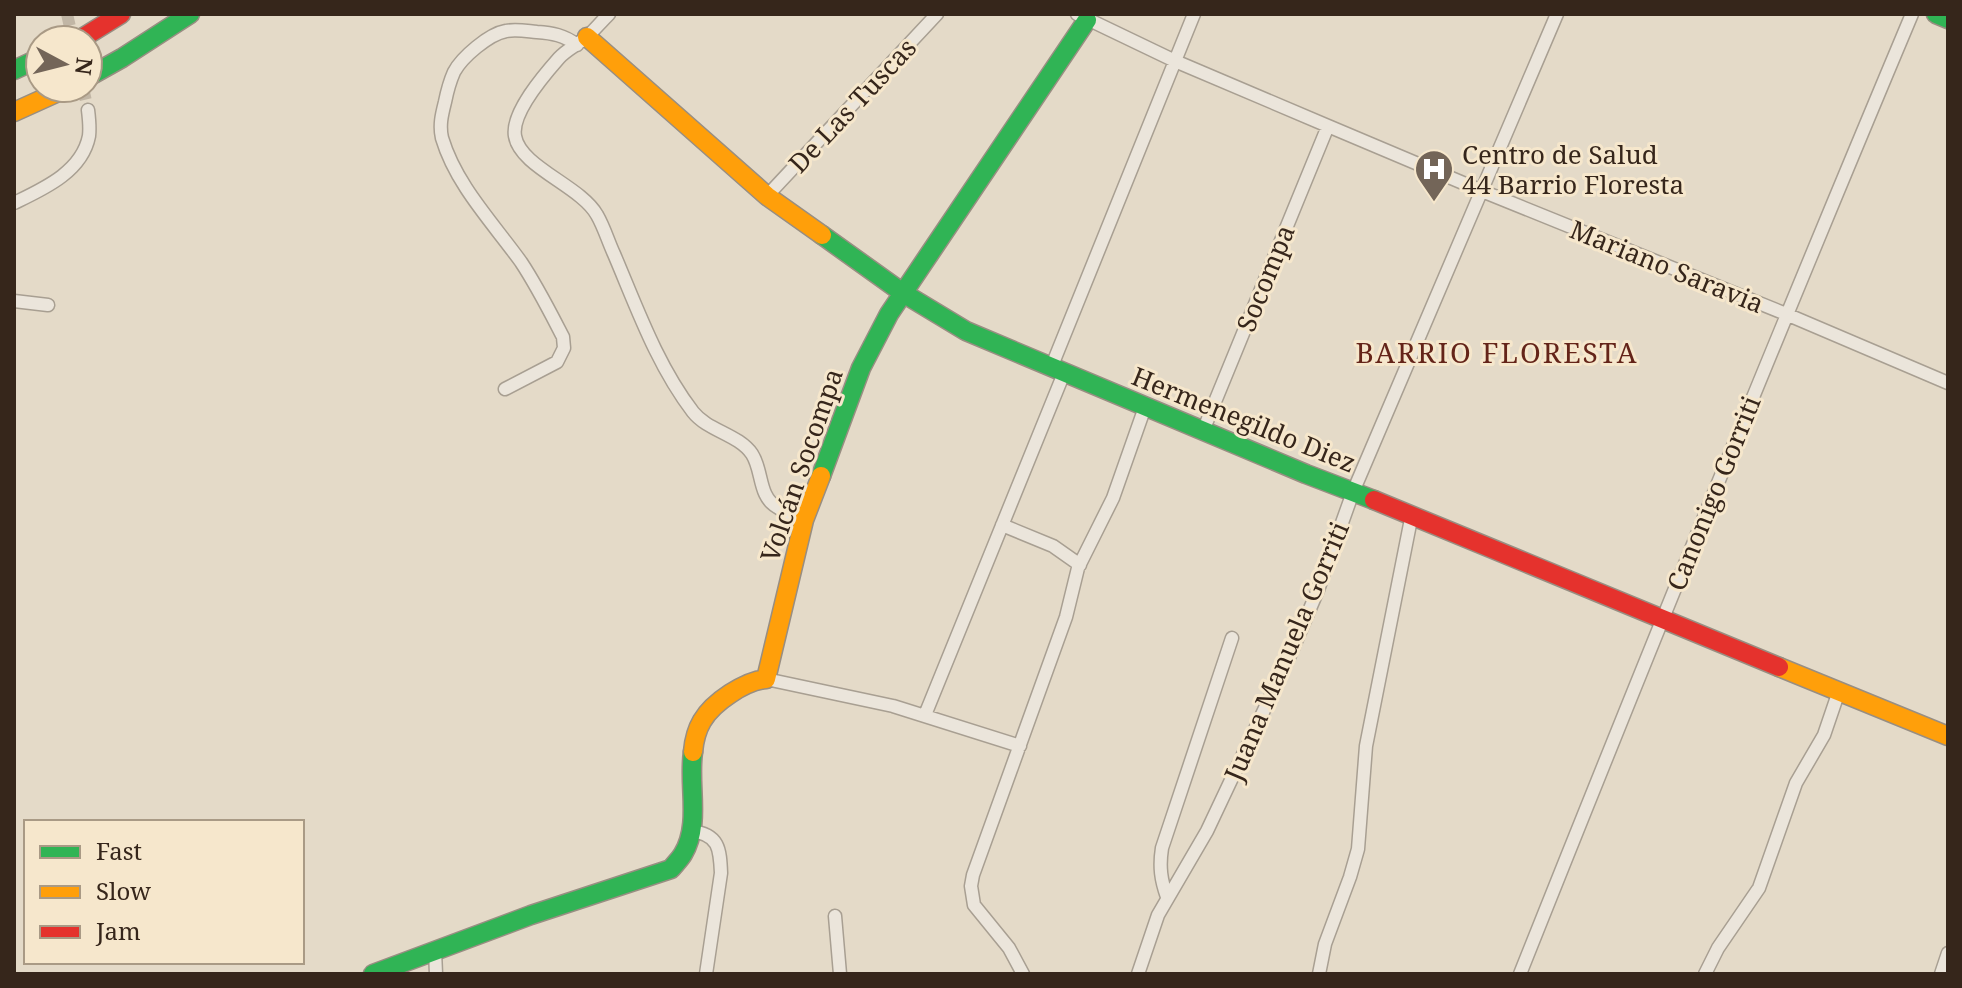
<svg xmlns="http://www.w3.org/2000/svg" width="1962" height="988" viewBox="0 0 1962 988" font-family="'Noto Serif',serif">
<rect width="100%" height="100%" fill="#e4dac8"/>
<g fill="none" stroke-linecap="round" stroke-linejoin="round">
<!-- street-tunnel -->
<path stroke="#c1b6a5" stroke-width="12" stroke-dasharray="12 6" stroke-linecap="butt" d="M67 14 73 40
M83 88 88 110"/>
<defs>
<path id="street" d="M609 14C602 21 595 29 588 36 579 44 567 49 559 58 544 75 511 113 515 136 520 167 581 186 597 215 604 227 608 241 614 254 637 308 657 365 693 412 708 431 738 434 752 454 763 471 758 496 777 507 785 513 795 516 804 520
M1077 14 1175 61 1328 126 1482 191 1786 314 1948 383
M767 196 937 14
M14 203C43 189 82 172 89 136 90 128 89 118 88 110
M14 301 48 305
M1051 368 1194 14
M505 389 557 362 564 348 563 337C550 312 537 286 521 262 493 223 456 185 442 138 439 125 442 114 445 102 447 92 450 81 454 72 462 57 489 34 506 31 516 29 526 31 537 32 552 33 564 35 577 45
M1203 431 1328 126
M1002 525 1053 546 1080 565
M766 679 893 706 1020 746
M925 715 1064 373
M691 831C719 834 720 849 721 873L706 974
M1167 897C1161 880 1159 867 1162 848L1232 638
M835 916 840 974
M435 951 436 974
M1023 974 1009 948 974 905 971 886 973 875 1066 617 1078 568 1113 498 1145 407
M1138 974 1158 915 1207 831 1291 653 1318 590 1353 492 1557 14
M1319 974 1325 944 1350 877 1358 849 1366 746 1412 514
M1520 974C1648 653 1778 333 1912 14
M1705 974 1718 948 1759 888 1796 783 1824 735 1839 691
M1941 974 1948 953"/>
<path id="fast" d="M1936 14 1948 19
M14 70 40 58
M88 77 122 58 190 14
M822 235 903 293 966 331 1306 474 1374 500
M821 476 861 368 889 314 1087 20
M373 974 531 915 671 869C675 864 680 859 683 854 701 824 688 785 693 752"/>
<path id="slow" d="M587 37 767 196 822 235
M14 112 67 88
M1779 667 1948 736
M693 752C694 741 696 731 702 721 713 702 745 681 766 679L804 520 821 476"/>
<path id="jam" d="M79 40 121 14
M1374 500 1779 667"/>
</defs>
<!-- street casing -->
<use href="#street" stroke="#a89f92" stroke-width="15"/>
<!-- fast casing -->
<use href="#fast" stroke="#988e82" stroke-width="21"/>
<!-- slow casing -->
<use href="#slow" stroke="#988e82" stroke-width="21"/>
<!-- jam casing -->
<use href="#jam" stroke="#988e82" stroke-width="21"/>
<!-- street -->
<use href="#street" stroke="#ebe5db" stroke-width="12"/>
<!-- fast -->
<use href="#fast" stroke="#30b455" stroke-width="18"/>
<!-- slow -->
<use href="#slow" stroke="#ff9f0a" stroke-width="18"/>
<!-- jam -->
<use href="#jam" stroke="#e5322d" stroke-width="18"/>
</g>
<!-- icons -->
<defs>
<symbol id="hospital-pin" viewBox="-11 -11 22 30"><path d="M0 17L-7.5 6A9.5 9.5 0 1 1 7.5 6Z" fill="#736558" stroke="#f6e7cc"/><path d="M-5-5h3v3.5h4V-5h3V5h-3V1.5h-4V5h-3Z" fill="#fff"/></symbol>
</defs>
<g fill-rule="evenodd">
<use href="#hospital-pin" x="1412" y="147" width="44" height="60"/>
</g>
<g text-anchor="middle" dominant-baseline="central" stroke-width="6" stroke-linejoin="round" paint-order="stroke">
<!-- street labels -->
<g font-size="26" fill="#36261b" stroke="#f6e7cc">
<text transform="translate(852 105) rotate(-47)">De Las Tuscas</text>
<text transform="translate(1667 266) rotate(22)">Mariano Saravia</text>
<text transform="translate(1265 278) rotate(-68)">Socompa</text>
<text transform="translate(1244 419) rotate(22)">Hermenegildo Diez</text>
<text transform="translate(801 465) rotate(-71)">Volcán Socompa</text>
<text transform="translate(1713 493) rotate(-68)">Canonigo Gorriti</text>
<text transform="translate(1286 651) rotate(-67)">Juana Manuela Gorriti</text>
</g>
<!-- poi labels -->
<g font-size="26" fill="#36261b" stroke="#f6e7cc" text-anchor="start">
<text x="1462" y="154">Centro de Salud<tspan x="1462" dy="30">44 Barrio Floresta</tspan></text>
</g>
<!-- neighbourhood labels -->
<g font-size="28" letter-spacing="2" fill="#642419" stroke="#f6e7cc">
<text x="1497" y="352">BARRIO FLORESTA</text>
</g>
</g>
<!-- border -->
<rect width="1962" height="988" fill="none" stroke="#36261b" stroke-width="32"/>
<!-- legend -->
<rect x="24" y="820" width="280" height="144" fill="#f6e7cc" stroke="#a99a85" stroke-width="2"/>
<rect x="40" y="846" width="40" height="12" fill="#30b455" stroke="#a99a85" stroke-width="2"/>
<text x="96" y="860" font-size="24" fill="#36261b">Fast</text>
<rect x="40" y="886" width="40" height="12" fill="#ff9f0a" stroke="#a99a85" stroke-width="2"/>
<text x="96" y="900" font-size="24" fill="#36261b">Slow</text>
<rect x="40" y="926" width="40" height="12" fill="#e5322d" stroke="#a99a85" stroke-width="2"/>
<text x="96" y="940" font-size="24" fill="#36261b">Jam</text>
<!-- north arrow -->
<g transform="translate(64 64) rotate(97)"><circle r="38" fill="#f6e7cc" stroke="#a99a85" stroke-width="2"/>
<path d="M0-6L14 30L0 20L-14 30Z" fill="#736558"/>
<text y="-12" font-size="22" font-weight="bold" text-anchor="middle" fill="#36261b">N</text>
</g>
</svg>
